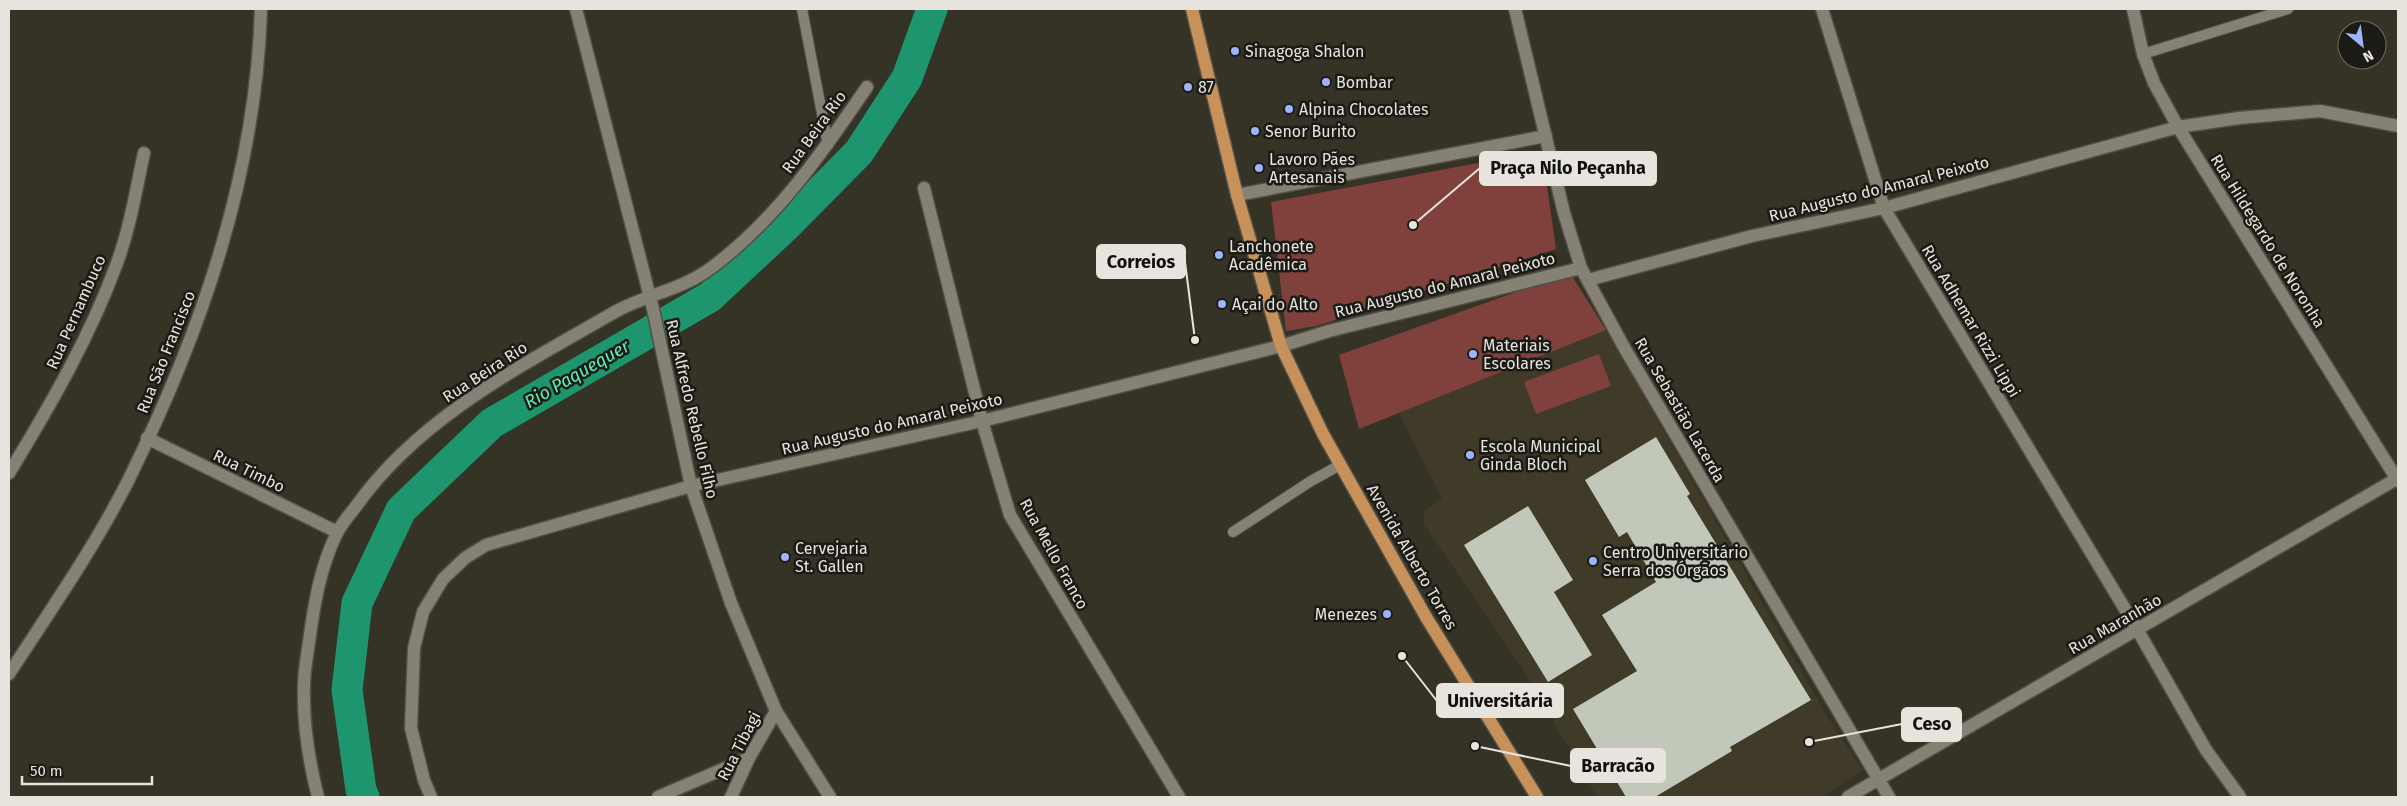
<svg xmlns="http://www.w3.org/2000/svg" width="2407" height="806" viewBox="0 0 2407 806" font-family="'Fira Sans',sans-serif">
<rect width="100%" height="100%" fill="#353226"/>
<!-- built -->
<path fill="#3f3b28" d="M1606 330 1826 714 1863 771 1822 797H1597L1526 674 1423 523 1424 512 1442 498 1398 412Z"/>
<!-- green -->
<path fill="#80413c" d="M1542 151 1556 249 1316 326 1286 331 1271 202Z
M1570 273 1606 330 1359 429 1339 355Z
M1599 354 1611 386 1536 414 1524 382Z"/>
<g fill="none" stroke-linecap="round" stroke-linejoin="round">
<!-- river -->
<path stroke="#1d966f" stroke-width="31" d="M364 797 361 790 347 690 357 603 401 510 492 423 710 297 785 227 859 152 907 78 932 9"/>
</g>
<!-- building -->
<path fill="#c1c8ba" d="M1656 437 1690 494 1687 496 1811 700 1730 747 1732 751 1655 797H1626L1573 709 1637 671 1602 615 1656 582 1627 532 1619 537 1585 480Z
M1528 506 1573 580 1554 592 1592 655 1548 682 1464 545Z"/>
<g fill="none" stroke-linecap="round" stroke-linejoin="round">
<defs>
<path id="service" d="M802 9 828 145
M2143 54 2288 9
M1233 532 1311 481 1340 465"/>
<path id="minor" d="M1515 9 1564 213 1581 268 1625 349 1889 797
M1822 9 1884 208 2137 629 2206 750 2240 797
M2133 9 2143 54 2154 83 2178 127 2398 481
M924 188 982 421 1010 515 1179 797
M1237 195 1546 136
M1588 280 1752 236 1884 208 2178 127 2239 118 2320 111 2398 126
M1281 346 1329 331 1581 268
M147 438 337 532
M9 473C50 406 90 337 117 263 130 228 136 190 144 153
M318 797C309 762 303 722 304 686 304 671 307 656 309 642 314 605 320 567 337 533 342 523 350 514 357 505 420 417 521 366 613 313 644 295 682 290 711 268 776 220 822 153 867 87
M431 797 424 780 411 728 414 648 423 612 443 579 465 558 486 545 691 486
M658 797 749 758
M1848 797 2398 478"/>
<path id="tertiary" d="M691 486 982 421 1281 346
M9 674C50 611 94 548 128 481 201 333 256 175 261 9
M731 797 749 758 776 711"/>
<path id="secondary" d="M576 9 653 309 691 486 731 603 776 711 830 797"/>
<path id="primary" d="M1192 9 1237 195 1281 346 1323 434 1426 617 1537 797"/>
</defs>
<!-- service casing -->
<use href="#service" stroke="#514f45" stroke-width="12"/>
<!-- minor casing -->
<use href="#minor" stroke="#514f45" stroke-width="15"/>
<!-- tertiary casing -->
<use href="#tertiary" stroke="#514f45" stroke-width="15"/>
<!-- secondary casing -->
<use href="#secondary" stroke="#514f45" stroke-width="15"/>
<!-- primary casing -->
<use href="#primary" stroke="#514f45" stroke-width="15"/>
<!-- service -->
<use href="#service" stroke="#858174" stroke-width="10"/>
<!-- minor -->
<use href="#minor" stroke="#858174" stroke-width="12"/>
<!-- tertiary -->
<use href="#tertiary" stroke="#858174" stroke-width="12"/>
<!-- secondary -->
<use href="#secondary" stroke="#858174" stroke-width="12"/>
<!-- primary -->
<use href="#primary" stroke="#c8915a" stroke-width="12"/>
</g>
<!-- markers -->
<g fill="#9db4fd" stroke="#1b1a15" stroke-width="2">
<circle cx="1235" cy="51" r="5"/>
<circle cx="1326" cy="82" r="5"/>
<circle cx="1188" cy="87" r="5"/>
<circle cx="1289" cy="109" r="5"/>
<circle cx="1255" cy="131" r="5"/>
<circle cx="1259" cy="168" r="5"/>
<circle cx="1219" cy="255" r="5"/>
<circle cx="1222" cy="304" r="5"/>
<circle cx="1473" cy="354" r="5"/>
<circle cx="1470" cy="455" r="5"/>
<circle cx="785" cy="557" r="5"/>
<circle cx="1593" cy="561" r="5"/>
<circle cx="1387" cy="614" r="5"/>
</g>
<g text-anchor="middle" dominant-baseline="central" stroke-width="5" stroke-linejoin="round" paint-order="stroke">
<!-- poi labels -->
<g font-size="16" fill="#e6e4dd" stroke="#1b1a15" text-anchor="start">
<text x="1245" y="51">Sinagoga Shalon</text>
<text x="1336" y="82">Bombar</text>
<text x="1198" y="87">87</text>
<text x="1299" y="109">Alpina Chocolates</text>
<text x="1265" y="131">Senor Burito</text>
<text x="1269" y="159">Lavoro Pães<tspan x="1269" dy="18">Artesanais</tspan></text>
<text x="1229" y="246">Lanchonete<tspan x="1229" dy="18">Acadêmica</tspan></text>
<text x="1232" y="304">Açai do Alto</text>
<text x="1483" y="345">Materiais<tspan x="1483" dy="18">Escolares</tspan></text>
<text x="1480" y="446">Escola Municipal<tspan x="1480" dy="18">Ginda Bloch</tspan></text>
<text x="795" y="548">Cervejaria<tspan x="795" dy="18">St. Gallen</tspan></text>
<text x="1603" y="552">Centro Universitário<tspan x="1603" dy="18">Serra dos Órgãos</tspan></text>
<text x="1377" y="614" text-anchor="end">Menezes</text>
</g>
<!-- street labels -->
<g font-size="16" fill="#e6e4dd" stroke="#1b1a15">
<text transform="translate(814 132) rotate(-54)">Rua Beira Rio</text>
<text transform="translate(1879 189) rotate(-14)">Rua Augusto do Amaral Peixoto</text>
<text transform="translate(2268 241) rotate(58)">Rua Hildegardo de Noronha</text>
<text transform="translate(1445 285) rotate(-14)">Rua Augusto do Amaral Peixoto</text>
<text transform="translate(76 312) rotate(-66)">Rua Pernambuco</text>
<text transform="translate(1971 321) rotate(59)">Rua Adhemar Rizzi Lippi</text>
<text transform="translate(166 352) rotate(-68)">Rua São Francisco</text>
<text transform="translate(485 372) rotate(-33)">Rua Beira Rio</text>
<text transform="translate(692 409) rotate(77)">Rua Alfredo Rebello Filho</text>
<text transform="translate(1680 410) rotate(60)">Rua Sebastião Lacerda</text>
<text transform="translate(892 424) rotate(-13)">Rua Augusto do Amaral Peixoto</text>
<text transform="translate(249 471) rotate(26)">Rua Timbo</text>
<text transform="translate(1054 554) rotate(61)">Rua Mello Franco</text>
<text transform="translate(1412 557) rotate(60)">Avenida Alberto Torres</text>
<text transform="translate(2115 624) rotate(-30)">Rua Maranhão</text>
<text transform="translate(739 746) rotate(-63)">Rua Tibagi</text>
</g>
<!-- water labels -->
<g font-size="18" font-style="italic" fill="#5ceeb9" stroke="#1b1a15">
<text transform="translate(577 374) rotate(-30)">Rio Paquequer</text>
</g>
</g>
<!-- callouts -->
<path fill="none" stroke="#e6e4dd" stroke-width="2" d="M1413 225L1480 168M1195 340L1185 262M1402 656L1437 701M1809 742L1902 724M1475 746L1571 766"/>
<g fill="#e6e4dd" stroke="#1b1a15" stroke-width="2">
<circle cx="1413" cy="225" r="5"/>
<circle cx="1195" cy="340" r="5"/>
<circle cx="1402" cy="656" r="5"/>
<circle cx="1809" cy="742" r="5"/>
<circle cx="1475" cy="746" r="5"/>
</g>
<g fill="#e6e4dd" stroke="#e6e4dd" stroke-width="2">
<rect x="1480" y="152" width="176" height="33" rx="5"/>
<rect x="1097" y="245" width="88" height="33" rx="5"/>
<rect x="1437" y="684" width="126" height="33" rx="5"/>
<rect x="1902" y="708" width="59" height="33" rx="5"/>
<rect x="1571" y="749" width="94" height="33" rx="5"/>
</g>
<g font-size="18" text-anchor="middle" font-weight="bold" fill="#111">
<text x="1568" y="174">Praça Nilo Peçanha</text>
<text x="1141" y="268">Correios</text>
<text x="1500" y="707">Universitária</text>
<text x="1932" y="730">Ceso</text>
<text x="1618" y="772">Barracão</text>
</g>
<!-- border -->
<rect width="2407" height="806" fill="none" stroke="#e6e4dd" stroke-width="20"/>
<!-- north arrow -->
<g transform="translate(2362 45) rotate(151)"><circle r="24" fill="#1b1a15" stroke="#6c6b65"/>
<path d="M0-4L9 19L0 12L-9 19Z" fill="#9db4fd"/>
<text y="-8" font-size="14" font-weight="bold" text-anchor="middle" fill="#e6e4dd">N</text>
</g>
<!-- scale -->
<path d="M22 776v8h130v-8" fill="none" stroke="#e6e4dd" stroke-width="2.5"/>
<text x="30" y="776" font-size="15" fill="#e6e4dd" stroke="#1b1a15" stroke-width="4" paint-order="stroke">50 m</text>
</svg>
